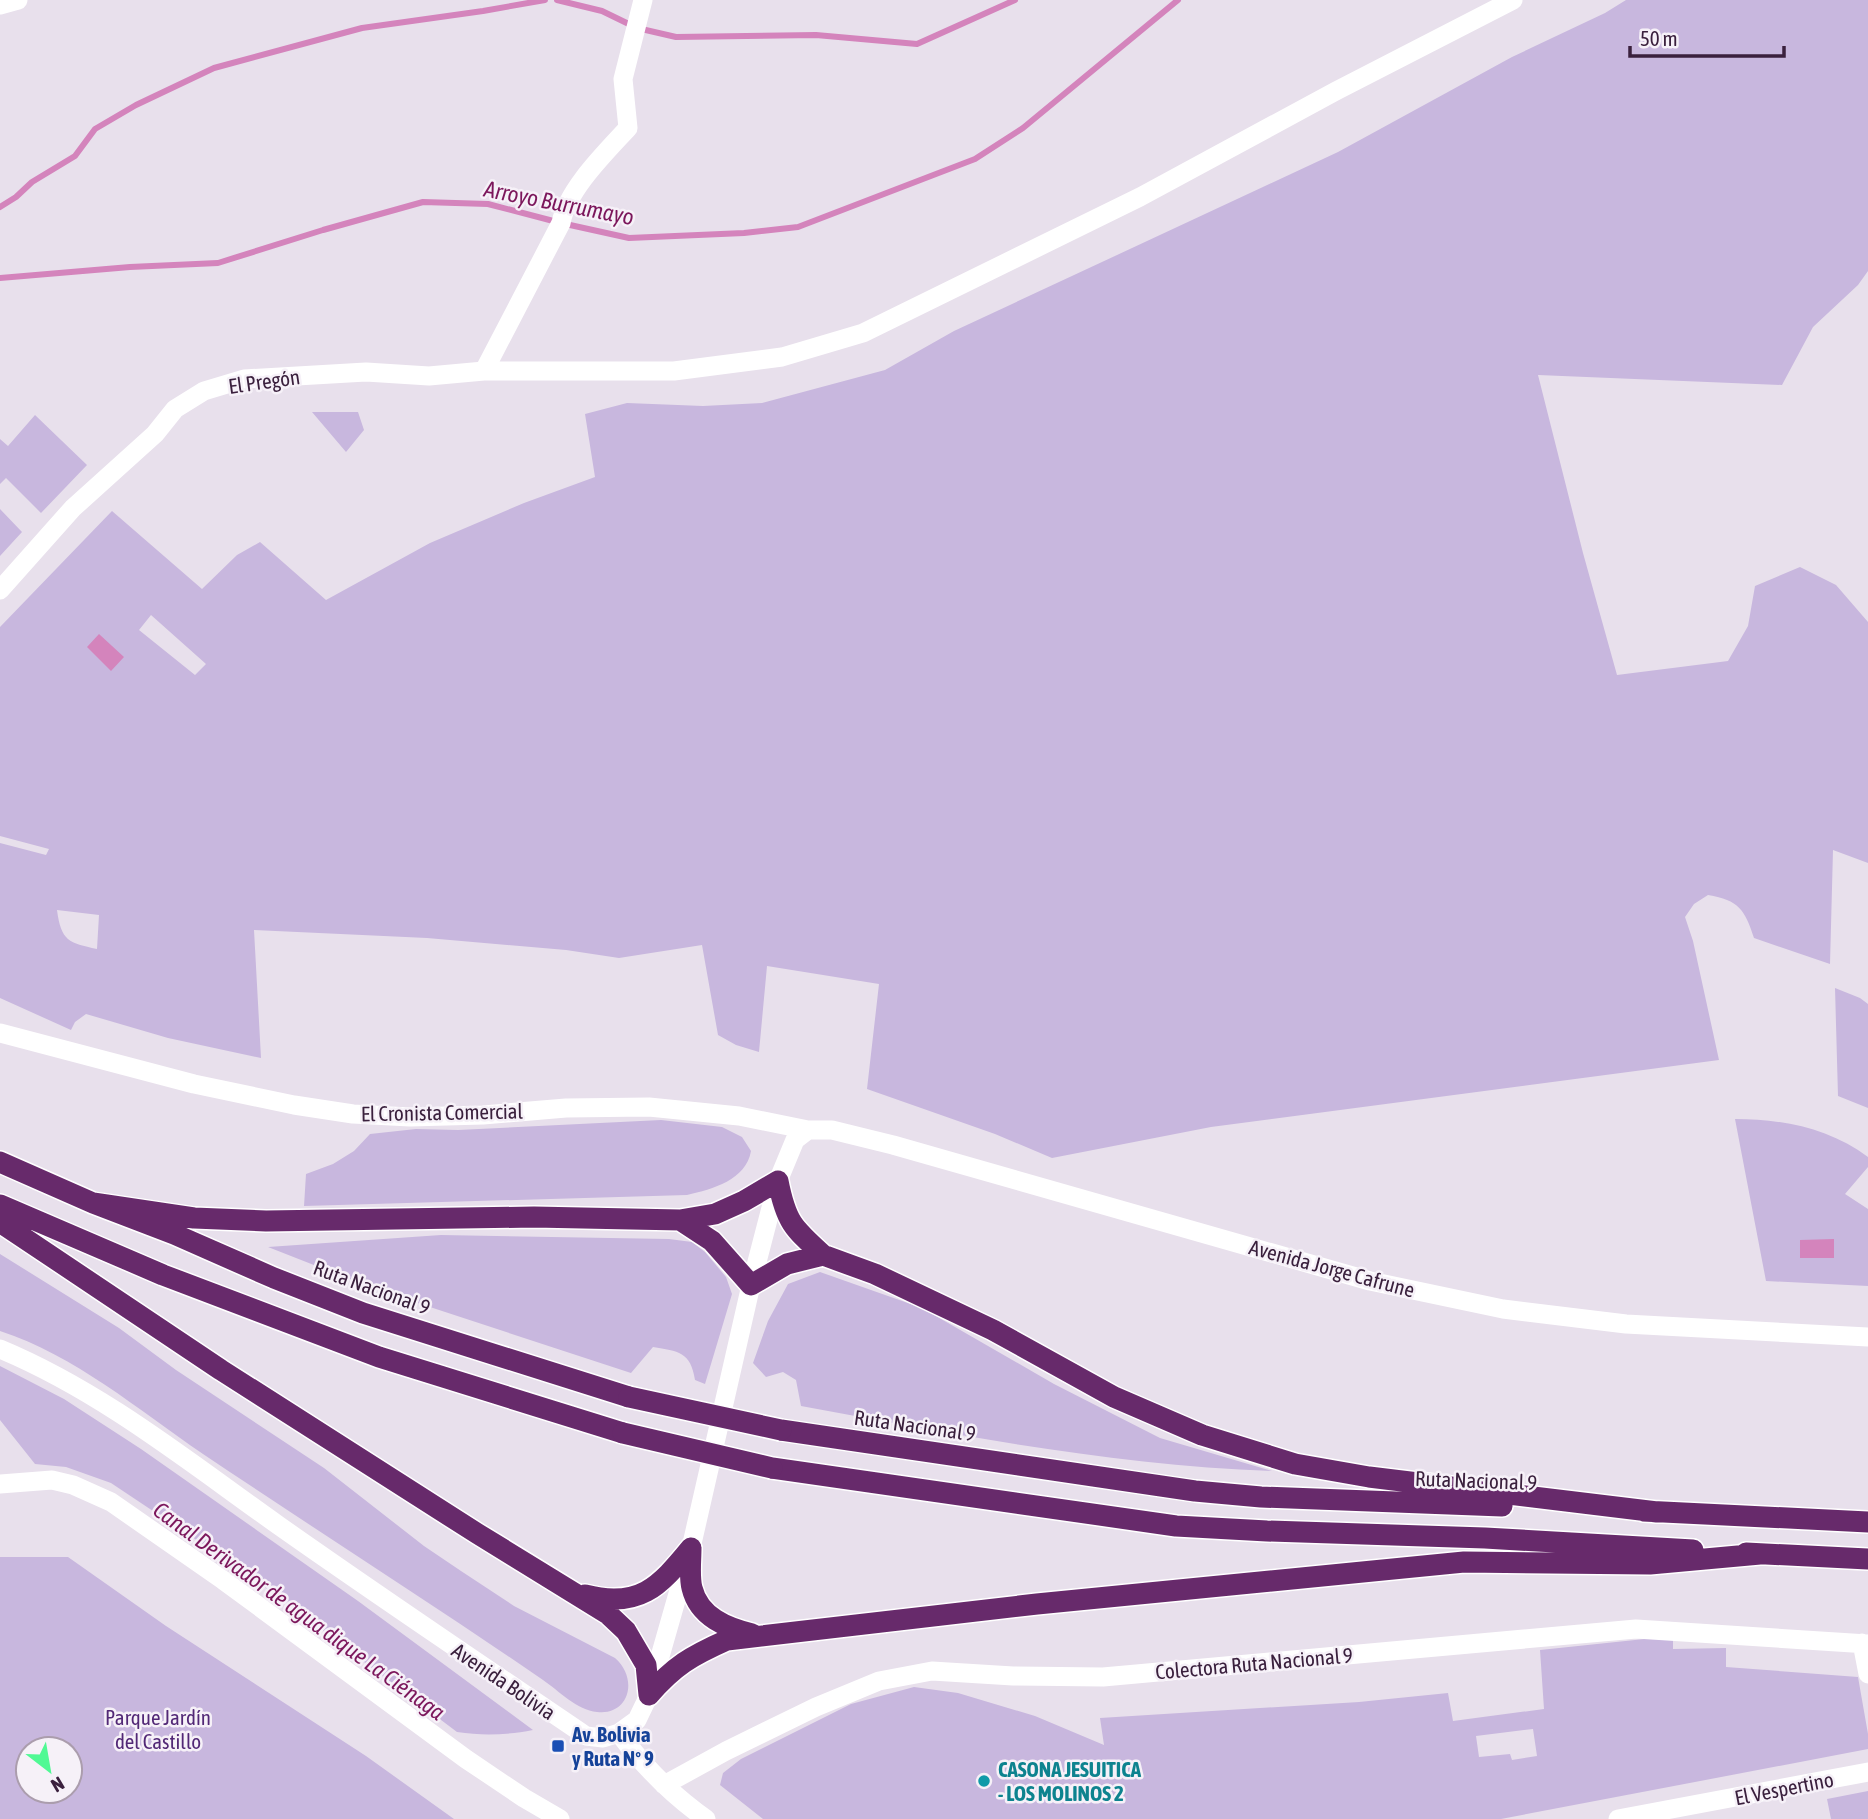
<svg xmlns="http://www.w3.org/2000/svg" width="1868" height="1819" viewBox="0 0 1868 1819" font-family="'Asap Condensed',sans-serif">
<rect width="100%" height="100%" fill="#e8e0ec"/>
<!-- green -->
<path fill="#c8b7de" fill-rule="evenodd" d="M1626 0H1868V271L1858 285 1813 327 1782 385 1538 375 1583 553 1617 675 1728 661 1748 626 1755 586 1800 567 1836 585 1868 622V863L1833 850 1830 964 1754 938C1745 910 1739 900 1708 895L1694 904 1685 917 1693 941 1719 1060 1211 1127 1052 1158 995 1134 867 1089 879 984 767 966 759 1052 736 1045 718 1035 702 945 619 958 566 950 427 938 254 930 261 1058 168 1038 86 1014 75 1022 71 1030 0 998V843L46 855 49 849 0 836V627L112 511 202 589 237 555 260 542 326 600 430 543 524 503 595 477 585 414 627 403 703 406 762 403 885 370 954 331 1338 152 1512 57 1605 13ZM151 615 206 664 195 675 139 630ZM57 910 99 915 97 949C69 943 61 941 57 910Z
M312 412H358L364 430 346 452Z
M35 415 87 465 41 513 6 478 0 484V439L8 446Z
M0 509 22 532 0 556Z
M1835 988 1860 998 1868 1004V1108L1838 1096Z
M1735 1119C1782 1119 1829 1128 1868 1157V1167L1845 1194 1868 1209V1286L1766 1281Z
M661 1120 722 1127 742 1137 751 1151C746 1180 713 1189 687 1195L304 1206 306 1174 333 1164 354 1151 370 1134 416 1129 458 1130Z
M441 1235 669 1239 692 1242 705 1252 726 1277 732 1294 705 1384 695 1380C691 1352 678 1351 653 1347L631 1373 375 1289 268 1247Z
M0 1254 119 1328 176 1370 324 1468 424 1546 461 1571 514 1606 615 1658C639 1679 629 1716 597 1712 577 1710 559 1691 543 1680 431 1603 316 1530 203 1454 137 1409 76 1356 0 1331Z
M820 1272 922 1308 1054 1384 1160 1438 1272 1471C1113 1465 957 1435 801 1406L796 1380 783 1372 766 1377 753 1363 768 1321 788 1284Z
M0 1366 64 1399 141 1449 358 1601 533 1730C507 1735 483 1736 457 1732L246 1573 111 1483 66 1467 35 1464 0 1420Z
M0 1557H68L166 1626 366 1756 454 1819H0ZM28 1749H70V1791H28Z
M1673 1636V1649L1726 1648V1667L1858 1677 1868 1734V1749L1501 1819H763L720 1785 723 1773 741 1759 851 1704 914 1687 958 1693 1035 1716 1104 1745 1100 1718 1359 1702 1448 1693 1453 1721 1544 1709 1540 1650ZM1533 1729 1537 1756 1512 1760 1510 1754 1479 1757 1476 1736Z
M1868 1791V1819H1831L1827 1799Z"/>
<!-- water -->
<path fill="#d484bc" d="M99 634 124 657 111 671 87 647Z
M1834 1239V1258H1800V1240Z"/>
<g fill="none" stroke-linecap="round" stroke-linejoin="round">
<!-- stream -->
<path stroke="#d484bc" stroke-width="6" d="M557 0 602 11 637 28 676 37 816 35 917 44 1015 0
M0 207 16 197 32 182 75 156 95 129 136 105 214 68 362 28 483 11 545 0
M0 278 130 267 218 263 323 230 423 202 488 204 561 223 629 238 744 233 798 227 975 159 1023 128 1178 0"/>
<defs>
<path id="highway" d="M0 1162 93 1203 174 1234 274 1278 363 1313 629 1397
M93 1203 194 1218 266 1221 534 1217 680 1220 712 1241 751 1285 787 1264 823 1255 875 1274 993 1330 1114 1397 1202 1435 1295 1464 1369 1477 1657 1512
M0 1205 163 1275 379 1357 623 1433
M680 1220 715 1214 744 1201 778 1181C786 1222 793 1228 823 1255
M0 1222 221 1370 478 1534 608 1614 626 1631 646 1665 649 1695
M781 1430 1195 1491 1261 1497 1502 1506
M772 1468 1176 1526 1267 1531 1485 1538 1693 1550
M1643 1511 1868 1522
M691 1548C691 1560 689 1577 692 1588 699 1617 727 1628 752 1634
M1746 1553 1868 1559
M585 1595C639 1609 659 1587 691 1548
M649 1695C674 1666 691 1656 727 1640L1037 1604 1464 1562 1650 1564 1760 1554"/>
</defs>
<!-- highway casing -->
<use href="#highway" stroke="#fff" stroke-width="24"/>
<!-- minor -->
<path stroke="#fff" stroke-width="19" d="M0 5 18 0
M484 371 561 223C567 190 605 153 628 128L623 79 643 0
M0 590 73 508 155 434 175 409 204 391 244 379 366 372 429 376 484 371H674L782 357 863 333 1140 197 1336 91 1513 0
M0 1033 194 1084 294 1105 353 1114 410 1117 483 1115 566 1108 649 1107 739 1116 808 1130H832L893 1145 1370 1281 1503 1309 1626 1324 1868 1337
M0 1349C101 1391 189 1462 278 1525 380 1597 483 1666 586 1736L603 1738 619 1733 637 1720 649 1695 691 1548 751 1285 778 1181 795 1140 808 1130
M0 1484 52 1480 73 1485 111 1502 223 1580 466 1759 524 1798 560 1819
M1862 1643 1868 1674
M619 1733C644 1767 672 1795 706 1819
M664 1785 726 1751 816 1707 879 1681 932 1671 1013 1676 1103 1677 1636 1629 1868 1644
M1618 1819 1868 1772"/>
<!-- highway -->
<use href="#highway" stroke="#672a6b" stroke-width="21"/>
<defs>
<path id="highway-bridge" d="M629 1397 781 1430
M623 1433 772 1468"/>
</defs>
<!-- highway-bridge casing -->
<use href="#highway-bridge" stroke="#fff" stroke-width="24" stroke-linecap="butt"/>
<!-- highway-bridge -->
<use href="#highway-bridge" stroke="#672a6b" stroke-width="21"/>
</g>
<!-- markers -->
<rect fill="#1a4fb4" stroke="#f6f1f8" stroke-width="2.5" x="551" y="1739" width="14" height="14" rx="3.5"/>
<circle fill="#0f9aa8" stroke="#f6f1f8" stroke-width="2.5" cx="984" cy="1781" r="7"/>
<g text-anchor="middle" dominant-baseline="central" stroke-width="5" stroke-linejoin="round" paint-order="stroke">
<!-- street labels -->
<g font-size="21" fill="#3a203d" stroke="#f6f1f8">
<text transform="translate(264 381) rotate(-8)">El Pregón</text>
<text transform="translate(442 1112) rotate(-1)">El Cronista Comercial</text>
<text transform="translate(1332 1268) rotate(15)">Avenida Jorge Cafrune</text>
<text transform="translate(372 1287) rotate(20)">Ruta Nacional 9</text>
<text transform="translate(915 1425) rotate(8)">Ruta Nacional 9</text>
<text transform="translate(1476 1480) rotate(2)">Ruta Nacional 9</text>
<text transform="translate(1254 1663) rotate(-5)">Colectora Ruta Nacional 9</text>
<text transform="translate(504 1681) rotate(34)">Avenida Bolivia</text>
<text transform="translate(1784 1788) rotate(-11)">El Vespertino</text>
</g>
<!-- park labels -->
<g font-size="21" fill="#522876" stroke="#f6f1f8">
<text x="158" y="1717">Parque Jardín<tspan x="158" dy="24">del Castillo</tspan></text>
</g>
<!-- transit labels -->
<g font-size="21" font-weight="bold" fill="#164399" stroke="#f6f1f8" text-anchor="start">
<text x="572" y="1734">Av. Bolivia<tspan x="572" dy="24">y Ruta N° 9</tspan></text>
</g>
<!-- culture labels -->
<g font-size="21" font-weight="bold" fill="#0d838f" stroke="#f6f1f8" text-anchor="start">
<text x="998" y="1769">CASONA JESUITICA<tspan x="998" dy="24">- LOS MOLINOS 2</tspan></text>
</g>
<!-- water labels -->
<g font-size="23" font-style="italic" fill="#7c175c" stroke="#f6f1f8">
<text transform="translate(559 203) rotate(11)">Arroyo Burrumayo</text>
<text transform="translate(299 1611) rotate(36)">Canal Derivador de agua dique La Ciénaga</text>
</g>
</g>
<!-- north arrow -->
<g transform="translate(49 1770) rotate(149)"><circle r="33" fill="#f6f1f8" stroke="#ab9dad" stroke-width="2"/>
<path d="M0-5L12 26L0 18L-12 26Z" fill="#50f994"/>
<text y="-10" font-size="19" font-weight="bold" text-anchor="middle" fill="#3a203d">N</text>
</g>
<!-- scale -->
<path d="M1630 46v10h154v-10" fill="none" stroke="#3a203d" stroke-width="3.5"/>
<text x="1640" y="46" font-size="21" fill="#3a203d" stroke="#f6f1f8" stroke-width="5" paint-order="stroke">50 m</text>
</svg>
